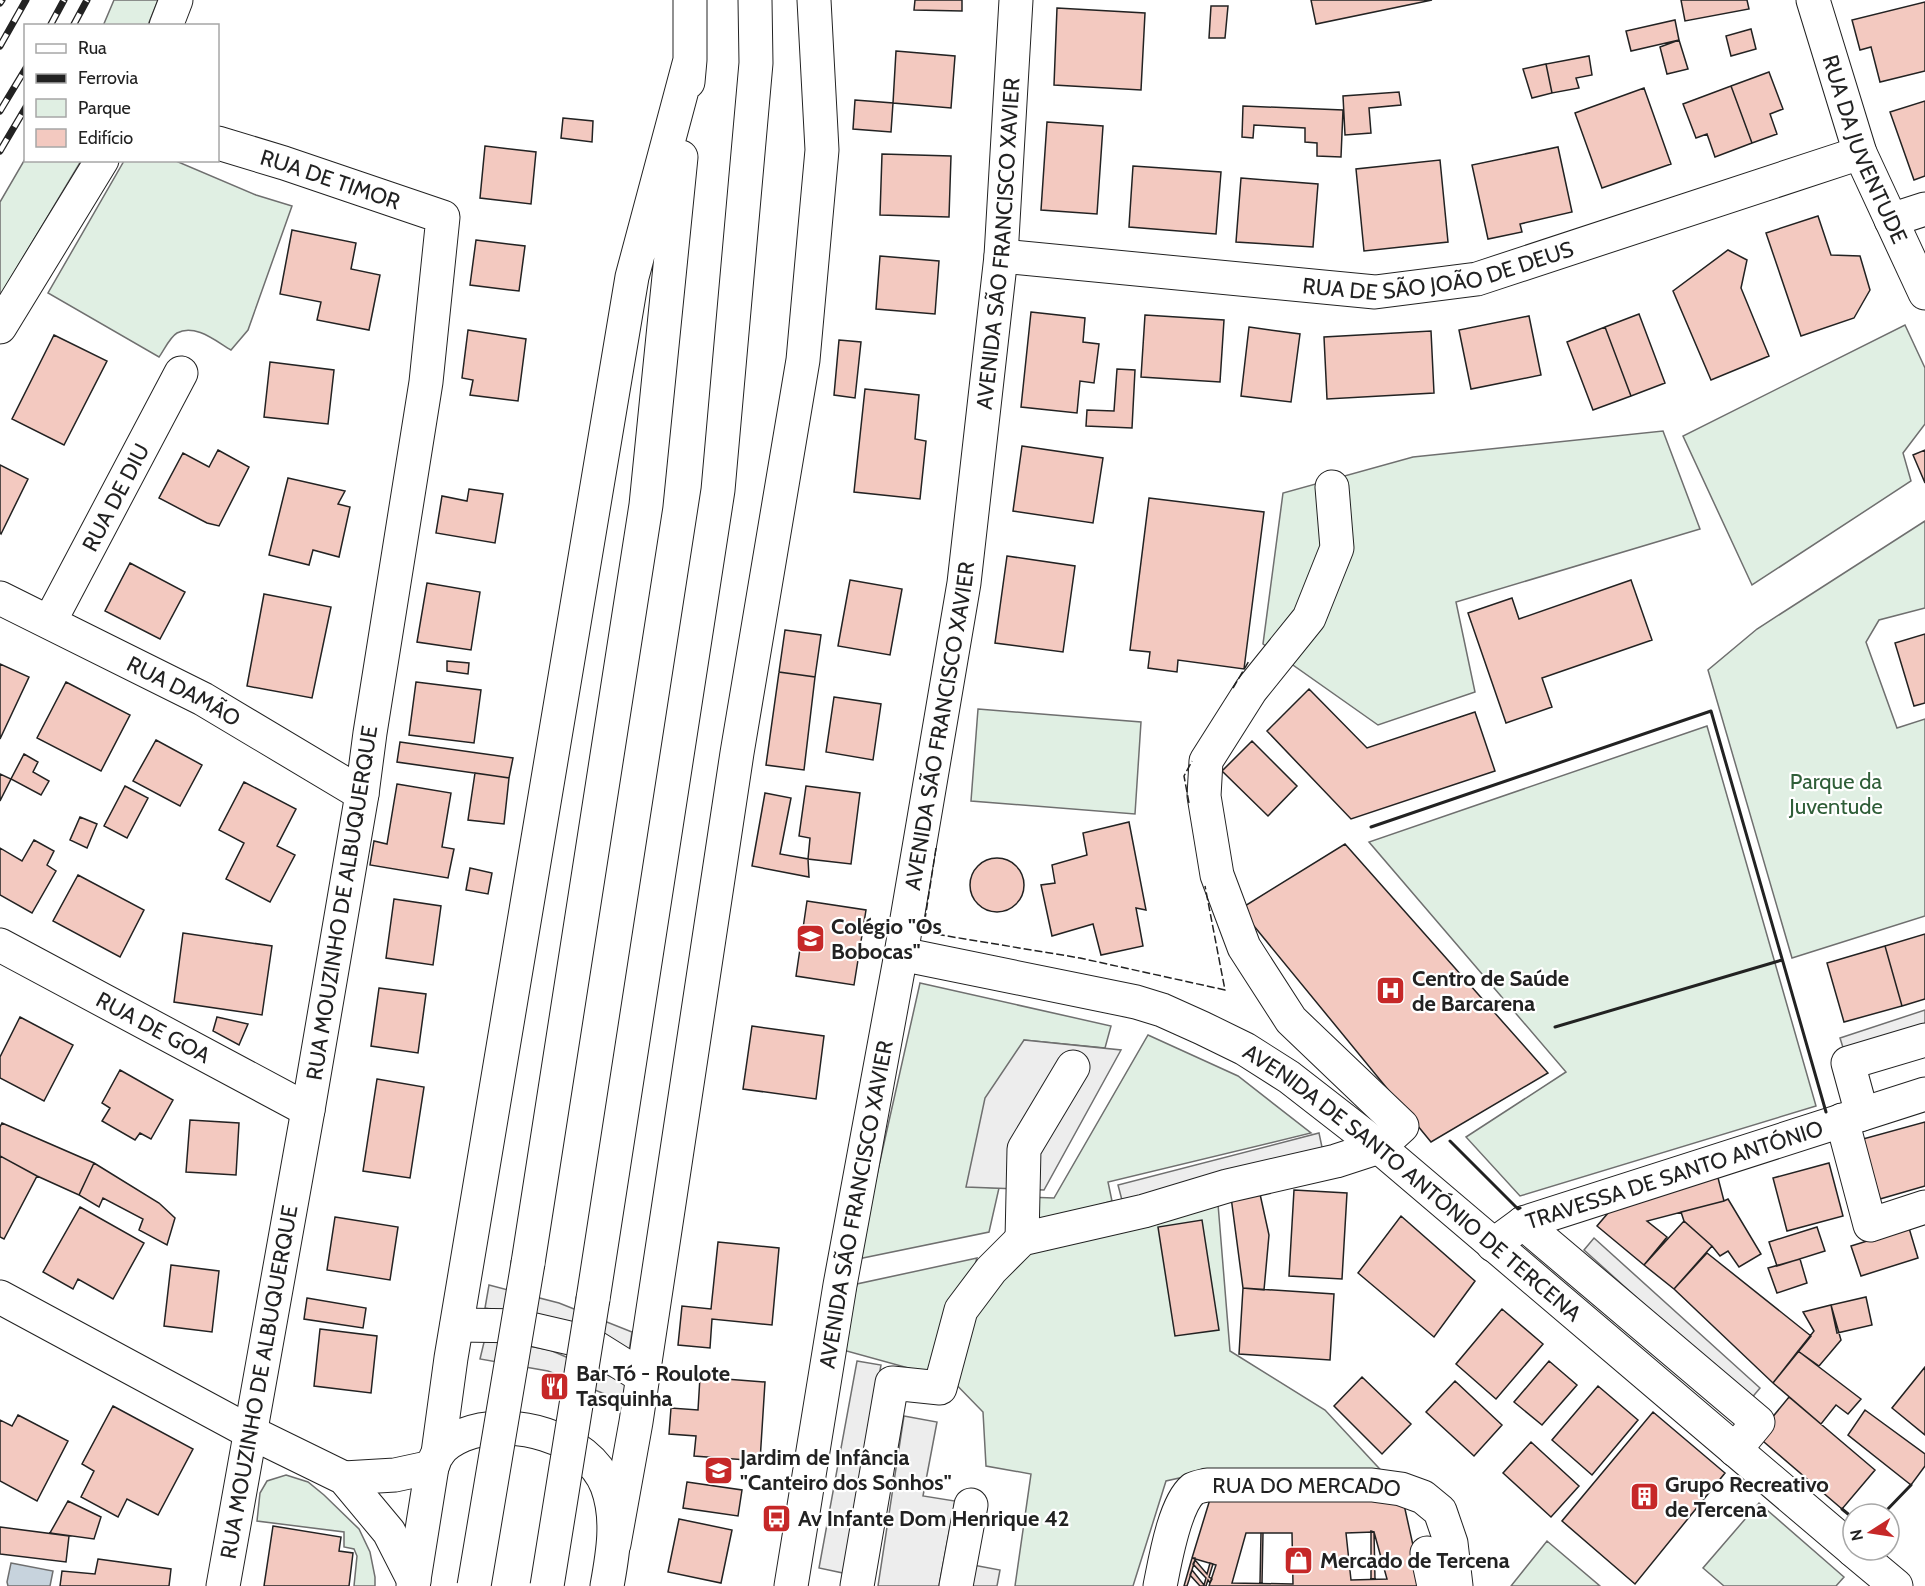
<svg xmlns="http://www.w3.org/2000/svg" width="1925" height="1586" viewBox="0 0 1925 1586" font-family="Cabin,sans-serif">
<rect width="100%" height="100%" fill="#fff"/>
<!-- green -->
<path fill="#e0efe3" stroke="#6f6f6f" stroke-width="1.5" d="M114 0H158L148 25 103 26Z
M25 159 81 161 0 296V202Z
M124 161H176L256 195 292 206 248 330 231 350C217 342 195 323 177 333 170 337 164 350 159 357L48 293Z
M1905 325 1925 368V424L1903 453 1911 481 1752 585 1683 436Z
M1663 431 1700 529 1456 602 1475 692 1378 725 1263 644 1283 493 1413 457Z
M1925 521V608L1879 620 1866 642 1897 728 1925 719V916L1792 958 1708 670 1757 629Z
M978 709 1141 722 1135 814 971 801Z
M1707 726 1816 1106 1520 1196 1466 1137 1566 1072 1369 842Z
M920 983 1111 1026 1105 1048 1024 1040 967 1186 999 1188 989 1232 858 1259Z
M1148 1035 1238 1076 1311 1133 1108 1182 1112 1201 1018 1228 1026 1197 1054 1198Z
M1218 1204 1230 1351 1325 1410 1389 1479 1220 1469 1166 1481 1133 1586H1015L1031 1474 986 1466 983 1412 944 1372 930 1374 843 1350 857 1284 977 1258 963 1307 1022 1239Z
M286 1475 308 1482 324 1495 359 1529 370 1552 375 1577V1586H354L357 1556 354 1549 344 1547V1532L257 1521 260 1493 267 1481Z
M1759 1503 1844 1577 1836 1586H1724L1703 1568Z
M1547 1541 1600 1586H1511Z"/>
<!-- parking -->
<path fill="#ededed" stroke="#6f6f6f" stroke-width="1.5" d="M1925 1010V1028L1845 1054 1840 1038Z
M1024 1040 1121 1050 1044 1190 966 1187 985 1098Z
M1319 1133 1323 1152 1123 1204 1118 1185Z
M1594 1238 1760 1388 1750 1400 1584 1250Z
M489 1285 559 1303 632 1332 629 1351 554 1321 485 1308Z
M485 1338 550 1350 626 1383 622 1401 548 1371 480 1359Z
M857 1361 881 1365 843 1573 819 1568Z
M904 1416 937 1422 923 1496 955 1501 939 1586H878Z
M973 1565 1000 1570 997 1586H970Z"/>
<!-- water -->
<path fill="#c7d3dd" stroke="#6f6f6f" stroke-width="1.5" d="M11 1563 53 1571 50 1586H8L7 1582Z"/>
<!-- building -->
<path fill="#f3c9c0" stroke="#222" stroke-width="1.5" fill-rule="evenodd" d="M915 0H962V11L914 10Z
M1311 0H1432L1316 24Z
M1681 0H1747L1749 9 1685 21Z
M1925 2V71L1880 82 1871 47 1860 50 1852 20Z
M1211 6H1228L1225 38H1209Z
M1057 8 1145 13 1141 90 1054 85Z
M1675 20 1679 40 1631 51 1626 31Z
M1751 29 1756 49 1731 56 1726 36Z
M1679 40 1688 69 1667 74 1660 47Z
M896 51 955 56 951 108 893 103Z
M1589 56 1592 75 1576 78 1579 88 1552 93 1546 64Z
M1546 64 1552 93 1532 98 1523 69Z
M1769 72 1783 109 1770 114 1777 134 1752 143 1731 86Z
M1731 86 1752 143 1715 157 1707 134 1696 138 1683 104Z
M1644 88 1671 164 1602 188 1575 113Z
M1399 92 1401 105 1369 108 1371 133 1345 135 1343 96Z
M855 100 893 103 891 132 853 129Z
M1925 101V176L1914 180 1890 112Z
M1243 106 1343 110 1341 157 1317 156V143L1305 142V128L1254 125 1253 138 1242 137Z
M563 118 593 121 592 142 561 138Z
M1047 122 1103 126 1097 214 1041 210Z
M485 146 536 152 531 204 480 198Z
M1558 147 1572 212 1520 224 1522 232 1488 239 1472 165Z
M882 154 951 156 949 217 880 215Z
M1440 160 1448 242 1364 251 1356 169Z
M1133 166 1221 172 1216 234 1129 227Z
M1241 178 1318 184 1313 247 1236 242Z
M1818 216 1831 255 1860 256 1870 290 1854 318 1801 336 1766 233Z
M292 230 356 243 351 269 380 275 369 330 317 320 321 302 280 294Z
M476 240 525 246 519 291 470 285Z
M1728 250 1747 260 1741 288 1769 356 1711 380 1673 291Z
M880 256 939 261 935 314 876 309Z
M1031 312 1085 318 1083 342 1099 344 1094 383 1080 381 1077 413 1021 407Z
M1639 314 1665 383 1631 396 1605 327Z
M1145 315 1224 320 1220 382 1141 377Z
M1529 316 1541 375 1471 389 1459 330Z
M1249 327 1300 334 1291 402 1241 396Z
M1605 327 1631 396 1593 410 1567 342Z
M468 330 526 339 518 401 470 395 473 380 462 378Z
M1431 331 1434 393 1327 399 1324 337Z
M54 335 107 361 64 445 12 419Z
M839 340 861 342 855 398 834 395Z
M270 362 334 370 328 424 264 417Z
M1117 369 1135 370 1132 428 1086 426 1087 410 1114 411Z
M865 389 919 395 915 439 926 441 920 499 854 492Z
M1022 446 1103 458 1093 523 1013 511Z
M218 450 249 467 219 526 207 523 159 498 183 453 209 467Z
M1925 450V483L1913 455Z
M0 465 28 479 1 534 0 533Z
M288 478 345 491 338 504 350 507 339 557 313 550 309 565 269 555Z
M469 489 503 494 495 543 436 533 442 496 467 501Z
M1149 498 1264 512 1244 669 1178 660 1177 672 1148 668 1150 652 1130 650Z
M1007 556 1075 566 1063 652 995 643Z
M130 563 185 592 160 639 105 611Z
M850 580 902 589 890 655 838 646Z
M1631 580 1652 640 1542 678 1552 707 1506 723 1468 613 1512 598 1519 619Z
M427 583 480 592 471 650 417 642Z
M264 594 331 607 312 698 247 686Z
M785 630 821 635 815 677 779 672Z
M1925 634V703L1914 706 1895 643Z
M447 661 469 663 468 674 447 671Z
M0 664 29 677 0 739Z
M779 672 815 677 804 770 766 765Z
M66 682 130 715 101 771 37 738Z
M416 682 481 690 474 743 409 735Z
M1309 689 1367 748 1475 712 1495 771 1351 819 1267 731Z
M834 697 881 704 873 760 826 752Z
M156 740 202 765 180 806 133 781Z
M1252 741 1297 786 1268 816 1222 771Z
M400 742 513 758 509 778 397 762Z
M24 754 38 762 33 772 49 781 41 795 11 779Z
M475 773 509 778 504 824 468 820Z
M0 774 11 779 0 801Z
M244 782 296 809 277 846 295 855 270 902 226 879 244 843 219 830Z
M397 784 451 793 442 847 454 849 448 878 370 865 374 841 387 844Z
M125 786 148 798 127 838 104 826Z
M806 786 860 793 851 864 808 859 810 838 799 836Z
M765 793 791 798 780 854 808 859 809 877 752 866Z
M80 817 97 824 87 848 70 840Z
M1129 822 1146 910 1136 908 1143 946 1101 955 1093 924 1052 936 1041 885 1055 883 1052 865 1087 855 1083 833Z
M34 840 54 851 47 865 56 871 32 913 0 895V848L22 861Z
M1345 844 1548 1073 1431 1142 1240 909Z
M970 885a27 27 0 1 1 54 0a27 27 0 1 1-54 0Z
M470 868 492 873 488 894 466 890Z
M78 875 144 910 120 957 53 921Z
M394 899 441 906 433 965 386 958Z
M807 901 866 910 854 985 796 976Z
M183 933 272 946 262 1015 174 1002Z
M1925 934V999L1902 1006 1885 946Z
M1885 946 1902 1006 1844 1022 1827 963Z
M379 988 426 994 418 1053 371 1046Z
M20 1017 73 1045 44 1101 0 1078V1057Z
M217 1017 248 1024 239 1045 213 1031Z
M752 1026 824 1036 816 1099 743 1089Z
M120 1070 173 1100 151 1139 140 1133 135 1140 102 1121 110 1108 102 1103Z
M377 1079 424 1087 410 1178 363 1171Z
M190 1120 239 1123 236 1175 186 1172Z
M1925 1122V1186L1880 1199 1863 1139Z
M2 1123 94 1163 79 1195 37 1176 0 1156V1127Z
M0 1156 37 1176 4 1239 0 1237Z
M94 1163 159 1203 175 1218 167 1245 139 1230 143 1219 103 1198 99 1207 79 1195Z
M1829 1163 1843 1216 1787 1231 1773 1178Z
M1717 1174 1724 1201 1647 1221 1667 1237 1644 1265 1597 1226 1620 1199Z
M1294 1190 1347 1193 1342 1279 1289 1276Z
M1260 1194 1269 1235 1264 1290 1243 1288 1231 1197Z
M1728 1199 1761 1254 1739 1267 1728 1251 1720 1256 1712 1246 1684 1221 1681 1212 1724 1201Z
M80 1207 144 1243 113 1299 78 1279 73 1289 43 1272Z
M1401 1216 1475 1281 1434 1337 1358 1273Z
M335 1217 398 1227 390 1280 327 1270Z
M1202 1220 1219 1330 1175 1336 1158 1227Z
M1684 1221 1712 1246 1674 1289 1644 1265Z
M1817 1227 1825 1251 1777 1266 1769 1242Z
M1909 1228 1918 1258 1861 1276 1851 1246Z
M718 1242 779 1248 772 1325 712 1319 710 1348 678 1345 682 1306 711 1309Z
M1707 1253 1811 1336 1773 1383 1674 1289Z
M1800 1259 1807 1283 1777 1293 1768 1268Z
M171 1265 219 1271 212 1332 164 1326Z
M1243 1288 1334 1294 1330 1360 1239 1354Z
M1866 1297 1872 1325 1837 1333 1831 1305Z
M307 1298 366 1308 363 1328 304 1319Z
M1831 1305 1841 1340 1819 1366 1798 1351 1814 1331 1803 1312Z
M1502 1309 1543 1344 1496 1399 1456 1364Z
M320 1329 377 1336 371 1393 314 1386Z
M1798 1351 1861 1399 1848 1414 1836 1405 1821 1424 1773 1383Z
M1549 1361 1577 1385 1542 1425 1514 1402Z
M1925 1367V1435L1892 1408Z
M700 1377 765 1382 760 1461 694 1456 696 1436 669 1434 671 1408 698 1410Z
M1362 1377 1411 1424 1382 1454 1334 1406Z
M1455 1381 1502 1425 1474 1456 1426 1412Z
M1598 1386 1638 1420 1592 1475 1552 1440Z
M1789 1397 1875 1470 1842 1509 1757 1436Z
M113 1406 193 1449 158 1515 127 1499 118 1517 81 1497 94 1471 82 1464Z
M1865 1410 1925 1454V1466L1911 1485 1848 1435Z
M1653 1412 1725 1473 1635 1584 1562 1521Z
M18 1415 68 1441 37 1501 0 1481V1420L12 1426Z
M1531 1442 1579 1486 1551 1517 1503 1473Z
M687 1482 742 1490 738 1516 683 1508Z
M1211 1496 1403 1500 1422 1586H1209L1216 1565 1192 1558ZM1374 1532 1387 1579 1351 1580 1346 1533ZM1246 1533H1292L1293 1584 1232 1583Z
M68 1501 101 1517 94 1539 50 1533Z
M679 1519 732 1530 721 1583 668 1572Z
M273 1526 341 1537 339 1551 353 1553 349 1586H264Z
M0 1527 69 1536 66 1562 0 1554Z
M1371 1531 1374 1532 1375 1579H1371Z
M1261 1533H1263L1262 1583H1260Z
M1192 1558H1195V1560L1189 1580 1187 1586H1184Z
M98 1559 171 1569 169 1586H60L62 1571 95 1574Z
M1195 1560 1207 1574 1210 1563 1213 1564 1209 1577 1212 1579 1210 1583 1208 1580 1206 1586H1200L1190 1575 1192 1570 1204 1585 1206 1578 1193 1564Z"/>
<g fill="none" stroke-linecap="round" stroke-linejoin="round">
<defs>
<g id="minor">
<path id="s1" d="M1813 0 1860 153 1925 293"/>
<path d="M166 26 176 0"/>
<path id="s2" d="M218 143 284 163 443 217 426 382 370 733 362 794 308 1110 223 1586"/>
<path d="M1891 220 1925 209"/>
<path id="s3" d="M1001 256 1375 292 1477 279 1860 153"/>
<path d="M0 327 102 160"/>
<path id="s4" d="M0 598 203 699 362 794"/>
<path id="s5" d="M50 621 181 373"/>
<path id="s6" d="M0 945 308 1110"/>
<path id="s7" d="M901 954 1136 1002 1162 1010 1202 1028 1245 1049 1289 1077 1379 1147 1853 1550"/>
<path d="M1862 1114 1848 1063 1925 1040"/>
<path d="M1842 1120 1870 1225 1925 1207"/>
<path d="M1523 1223 1758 1422 1735 1450"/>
<path d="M1022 1239 1024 1149 1073 1067"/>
<path id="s8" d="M1493 1245 1523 1223 1925 1094"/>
<path d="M0 1297 250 1432 344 1478 389 1532 414 1581"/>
<path d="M457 1325 518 1326 587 1342 643 1377"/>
<path d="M344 1478 395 1475 432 1467"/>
<path d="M1853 1550 1896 1586"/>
<path d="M1427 1553 1434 1586"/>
<path d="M413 1586 432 1467C434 1463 435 1457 438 1454 443 1445 454 1439 463 1435 509 1416 588 1436 607 1486 619 1518 613 1553 607 1586"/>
<path id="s9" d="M791 1586 840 1285 901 954 964 583 1001 256 1016 0"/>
<path d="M857 1586 892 1383 940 1388 961 1310 991 1270 1022 1239 1144 1211 1227 1186 1336 1161 1379 1147 1402 1126 1291 1020 1244 947 1217 875 1204 796 1206 761 1251 690 1309 618 1337 548 1332 487"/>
<path d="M956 1586 971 1505"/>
<path id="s10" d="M1160 1586C1165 1562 1174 1505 1193 1489 1197 1487 1203 1486 1207 1485H1372L1401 1489 1423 1497 1440 1511 1451 1543 1456 1586"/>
</g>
<path id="highway" d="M688 82 690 60V0
M528 1263 646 505 681 157
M593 1299 718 490 756 63 755 0
M438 1453 451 1358 632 277 690 60
M614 1544 636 1422 737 753 803 360 822 150 814 0"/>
</defs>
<!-- minor casing -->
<use href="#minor" stroke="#222" stroke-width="35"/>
<!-- highway casing -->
<use href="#highway" stroke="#222" stroke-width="35"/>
<!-- minor -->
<use href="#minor" stroke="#fff" stroke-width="33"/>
<!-- highway -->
<use href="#highway" stroke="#fff" stroke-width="33"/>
<defs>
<path id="rail" d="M0 3 2 0
M50 26 64 0
M73 26 87 0
M0 46 26 0
M0 111 26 68
M0 151 26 107"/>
</defs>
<!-- rail casing -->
<use href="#rail" stroke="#222" stroke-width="7"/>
<!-- rail -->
<use href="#rail" stroke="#fff" stroke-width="4.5" stroke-dasharray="14" stroke-linecap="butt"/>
<defs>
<path id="highway-bridge" d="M474 1586 528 1263
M547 1586 593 1299"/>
</defs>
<!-- highway-bridge casing -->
<use href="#highway-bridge" stroke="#222" stroke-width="35" stroke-linecap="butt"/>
<!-- highway-bridge -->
<use href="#highway-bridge" stroke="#fff" stroke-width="33"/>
<!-- fence -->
<path stroke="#222" stroke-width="1.5" stroke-dasharray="8 3" stroke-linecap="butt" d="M1233 688 1249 661
M1189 803 1184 776 1192 761
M936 848 923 932 1080 958 1225 990 1205 886"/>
<!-- wall -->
<path stroke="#222" stroke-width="3" d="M1371 827 1711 711 1826 1112
M1555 1027 1782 960
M1450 1141 1518 1209 1520 1208
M1842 1509 1853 1518
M1883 1514 1911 1485"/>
</g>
<!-- icons -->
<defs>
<symbol id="school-square" viewBox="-11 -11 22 22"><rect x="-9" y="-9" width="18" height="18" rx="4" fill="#c62828" stroke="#fff"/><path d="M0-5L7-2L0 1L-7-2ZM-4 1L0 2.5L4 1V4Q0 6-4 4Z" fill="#fff"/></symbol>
<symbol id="hospital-square" viewBox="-11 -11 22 22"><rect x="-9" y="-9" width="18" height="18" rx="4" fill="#c62828" stroke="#fff"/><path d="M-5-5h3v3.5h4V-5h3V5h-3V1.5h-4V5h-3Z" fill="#fff"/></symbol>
<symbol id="restaurant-square" viewBox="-11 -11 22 22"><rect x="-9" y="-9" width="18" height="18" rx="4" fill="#c62828" stroke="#fff"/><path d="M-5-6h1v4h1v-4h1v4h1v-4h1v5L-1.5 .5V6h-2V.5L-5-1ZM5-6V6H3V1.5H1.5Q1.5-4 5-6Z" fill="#fff"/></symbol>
<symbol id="building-square" viewBox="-11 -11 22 22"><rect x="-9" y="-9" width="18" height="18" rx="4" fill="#c62828" stroke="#fff"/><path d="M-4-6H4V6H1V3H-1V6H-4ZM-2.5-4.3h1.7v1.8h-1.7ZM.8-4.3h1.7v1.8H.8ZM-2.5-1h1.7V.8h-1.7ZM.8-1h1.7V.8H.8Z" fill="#fff"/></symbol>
<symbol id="bus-square" viewBox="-11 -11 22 22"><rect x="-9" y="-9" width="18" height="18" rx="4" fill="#c62828" stroke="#fff"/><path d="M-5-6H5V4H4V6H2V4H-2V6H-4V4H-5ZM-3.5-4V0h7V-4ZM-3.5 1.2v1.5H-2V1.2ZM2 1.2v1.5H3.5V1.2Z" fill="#fff"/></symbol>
<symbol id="shop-square" viewBox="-11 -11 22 22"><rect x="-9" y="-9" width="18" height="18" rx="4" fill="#c62828" stroke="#fff"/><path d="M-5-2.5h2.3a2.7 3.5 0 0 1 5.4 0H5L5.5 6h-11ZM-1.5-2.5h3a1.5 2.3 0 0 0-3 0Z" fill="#fff"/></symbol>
</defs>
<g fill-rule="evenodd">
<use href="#school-square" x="794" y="922" width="33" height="33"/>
<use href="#hospital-square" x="1374" y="974" width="33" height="33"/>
<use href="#restaurant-square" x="538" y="1370" width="33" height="33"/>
<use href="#school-square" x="702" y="1454" width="33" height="33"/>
<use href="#building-square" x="1628" y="1480" width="33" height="33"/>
<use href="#bus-square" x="760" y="1502" width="33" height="33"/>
<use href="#shop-square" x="1282" y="1544" width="33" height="33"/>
</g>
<g text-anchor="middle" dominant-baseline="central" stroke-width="4.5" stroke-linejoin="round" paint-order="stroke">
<!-- street labels -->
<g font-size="22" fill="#222" stroke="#fff">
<text stroke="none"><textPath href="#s1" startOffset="158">RUA DA JUVENTUDE</textPath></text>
<text stroke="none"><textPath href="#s2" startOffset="118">RUA DE TIMOR</textPath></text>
<text stroke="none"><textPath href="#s9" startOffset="1359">AVENIDA SÃO FRANCISCO XAVIER</textPath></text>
<text stroke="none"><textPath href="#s3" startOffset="441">RUA DE SÃO JOÃO DE DEUS</textPath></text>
<text stroke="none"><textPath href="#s5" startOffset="140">RUA DE DIU</textPath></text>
<text stroke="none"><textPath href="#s4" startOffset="206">RUA DAMÃO</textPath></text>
<text stroke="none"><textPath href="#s9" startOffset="873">AVENIDA SÃO FRANCISCO XAVIER</textPath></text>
<text transform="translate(342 903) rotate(-81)">RUA MOUZINHO DE ALBUQUERQUE</text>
<text stroke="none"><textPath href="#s6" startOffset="174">RUA DE GOA</textPath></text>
<text stroke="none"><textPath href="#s8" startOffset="196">TRAVESSA DE SANTO ANTÓNIO</textPath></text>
<text stroke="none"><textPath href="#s7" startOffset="573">AVENIDA DE SANTO ANTÓNIO DE TERCENA</textPath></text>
<text stroke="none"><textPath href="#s9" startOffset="387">AVENIDA SÃO FRANCISCO XAVIER</textPath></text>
<text transform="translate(259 1382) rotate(-80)">RUA MOUZINHO DE ALBUQUERQUE</text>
<text stroke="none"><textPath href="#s10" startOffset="218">RUA DO MERCADO</textPath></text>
</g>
<!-- park labels -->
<g font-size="22" fill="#2f5e38" stroke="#fff">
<text x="1836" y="781">Parque da<tspan x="1836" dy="25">Juventude</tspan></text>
</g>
<!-- poi labels -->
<g font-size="22" font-weight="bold" fill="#222" stroke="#fff" text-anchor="start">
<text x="831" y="926">Colégio "Os<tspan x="831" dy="25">Bobocas"</tspan></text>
<text x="1412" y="978">Centro de Saúde<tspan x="1412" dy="25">de Barcarena</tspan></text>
<text x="576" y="1373">Bar Tó - Roulote<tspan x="576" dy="25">Tasquinha</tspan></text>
<text x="740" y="1457">Jardim de Infância<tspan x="740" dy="25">"Canteiro dos Sonhos"</tspan></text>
<text x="1665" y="1484">Grupo Recreativo<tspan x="1665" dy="25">de Tercena</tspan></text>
<text x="798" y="1518">Av Infante Dom Henrique 42</text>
<text x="1320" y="1560">Mercado de Tercena</text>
</g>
</g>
<!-- legend -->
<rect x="24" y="24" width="195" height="138" fill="#ffffff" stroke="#a7a7a7" stroke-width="1.5"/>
<rect x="36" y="44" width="30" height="9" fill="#ffffff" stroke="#a7a7a7" stroke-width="1.5"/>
<text x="78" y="54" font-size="18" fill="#222222">Rua</text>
<rect x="36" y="74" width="30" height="9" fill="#222222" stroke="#a7a7a7" stroke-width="1.5"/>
<text x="78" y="84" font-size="18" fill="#222222">Ferrovia</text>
<rect x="36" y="99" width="30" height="18" fill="#e0efe3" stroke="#a7a7a7" stroke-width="1.5"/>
<text x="78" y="114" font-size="18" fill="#222222">Parque</text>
<rect x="36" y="129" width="30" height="18" fill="#f3c9c0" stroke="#a7a7a7" stroke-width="1.5"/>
<text x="78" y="144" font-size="18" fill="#222222">Edifício</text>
<!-- north arrow -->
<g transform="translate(1871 1532) rotate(258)"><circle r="28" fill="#ffffff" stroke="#a7a7a7" stroke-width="1.5"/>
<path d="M0-4.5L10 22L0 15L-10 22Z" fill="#c62828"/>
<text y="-9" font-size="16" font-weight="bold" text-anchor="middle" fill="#222222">N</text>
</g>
</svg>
